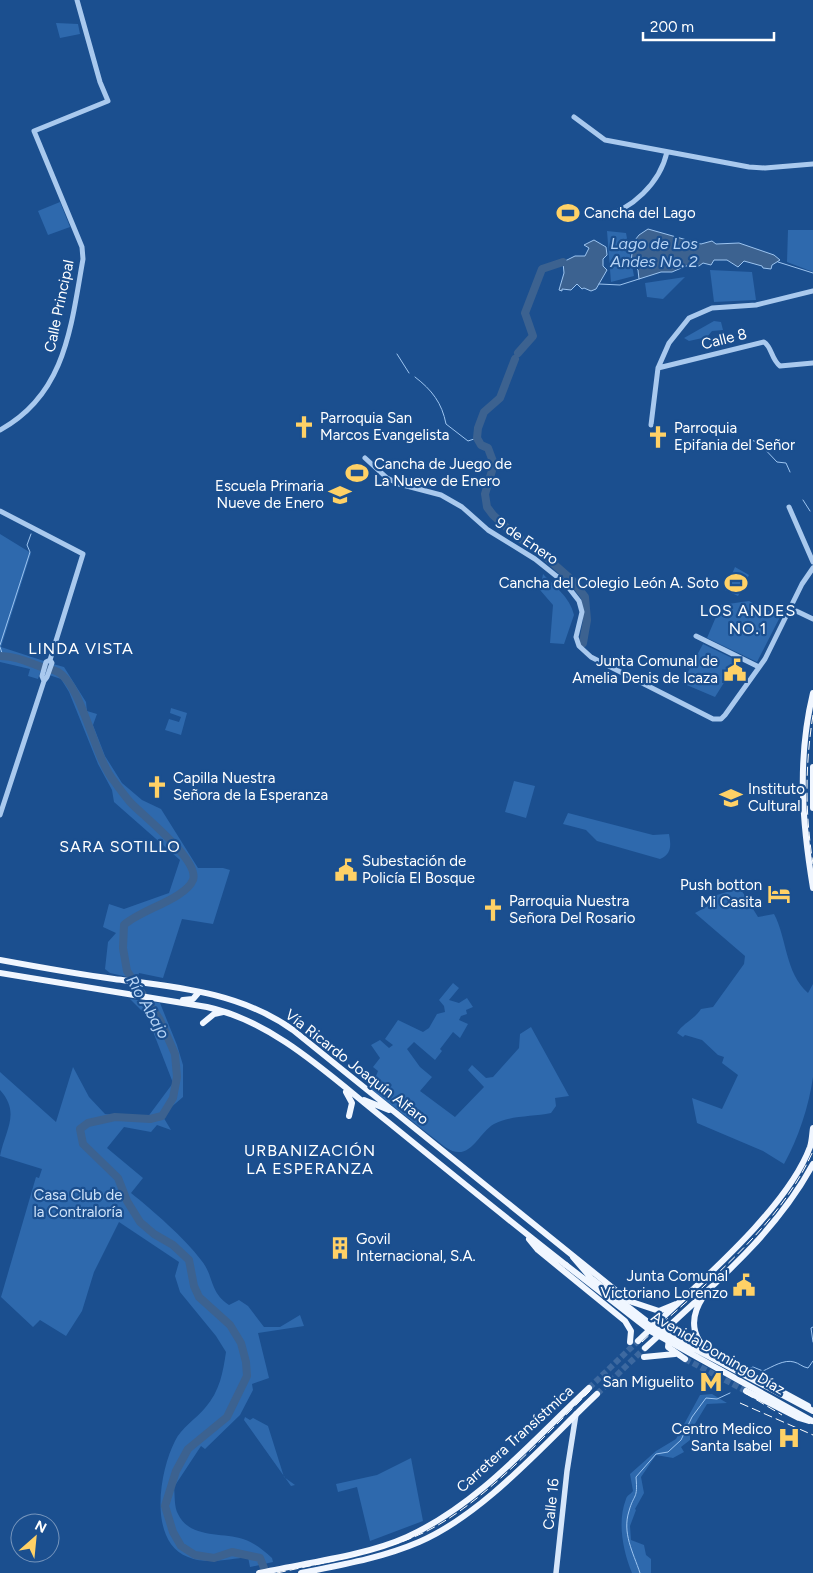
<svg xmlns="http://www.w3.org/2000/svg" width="813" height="1573" viewBox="0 0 813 1573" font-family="Figtree,sans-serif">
<rect width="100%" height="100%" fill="#1b4f8f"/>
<!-- green -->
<path fill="#2e69ad" d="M56 23 78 24 80 34 60 38Z
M60 202 70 227 48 235 38 211Z
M788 230H813V272L787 262Z
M607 231 626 233 634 276 611 282Z
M710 270 752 272 756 300 714 302Z
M685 277 663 299 647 297 645 283Z
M714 321 721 322 723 330 712 331 707 337 689 341 684 338Z
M0 534 31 553 1 647 44 661 38 679 28 676 30 669 0 662Z
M735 567 749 575 738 596 725 590Z
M543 574C555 587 570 597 574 615L564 644 550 643 553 605 540 590Z
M749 601 780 617 757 662 707 638 721 605Z
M703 644 734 659 730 673 715 697 682 683Z
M53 664 64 667 86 702 87 711 97 714 93 725 105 756 122 783 142 800 161 809 198 868H223L230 870 213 924 182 919 163 978 139 973 137 979 110 973 105 969 108 942 116 933 103 927 109 904 124 909 169 893 180 860 114 802 112 790 98 764 69 692 61 679 49 675Z
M171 708 187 713 181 735 165 730 169 719 179 722 181 717 170 713Z
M514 781 535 786 526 818 505 812Z
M568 813 653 835 669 834C671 845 672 854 660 859L597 841 586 830 563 824Z
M740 888 758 917 774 914C787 938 785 973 808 993L813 984C813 1012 813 1051 813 1077 809 1106 798 1139 784 1164L763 1151 697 1123 692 1098 722 1109 738 1075 722 1063 724 1057 718 1055 702 1040 685 1035 683 1037 677 1033C683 1023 695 1019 701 1009L713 1007 744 964 745 956 695 913 708 906 707 898Z
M453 983 459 988 449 1000 459 1003 467 998 473 1007 466 1010 467 1014 461 1016 459 1020 468 1024 460 1038 453 1032 440 1049 442 1051 435 1060 414 1042 407 1049 420 1067 432 1077 420 1091 455 1117 484 1087 468 1070 472 1065 486 1078 493 1077 519 1048 520 1034 531 1027 569 1096 555 1098 556 1106 551 1113C533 1117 511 1115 494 1124 477 1134 470 1164 445 1147L371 1089 378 1071 373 1067 380 1058 371 1045 380 1040 389 1048 393 1045 385 1039 398 1020 423 1032 429 1028 437 1014 445 1012 444 1006 439 1000Z
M130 999 160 1003 177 1045 183 1065V1097L162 1115 171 1130 157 1125 151 1132 124 1127 107 1148 143 1178 131 1193C151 1209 186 1239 201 1260 214 1275 209 1292 229 1305L239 1300 248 1306 264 1327H280L300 1315 304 1326 258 1333 269 1378 252 1384 253 1390 240 1415 205 1449 201 1446 174 1487C175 1495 174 1507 178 1514 190 1539 222 1532 243 1539 255 1543 263 1550 272 1558L273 1562 250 1567 248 1557C229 1559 207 1565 188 1557 148 1542 159 1472 175 1441 181 1428 196 1419 205 1408 220 1391 223 1372 226 1352L216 1336 180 1292 175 1276 179 1262 119 1222 94 1272 82 1311 66 1336 40 1320 33 1327 1 1297 36 1177 39 1178 42 1169 0 1156C5 1130 21 1113 0 1090V1072L56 1122 73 1067 89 1097 105 1114 147 1118 173 1083 147 1016Z
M712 1394 727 1403 707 1404 690 1432V1440L681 1447 684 1452 673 1458 656 1455 641 1477 644 1493 635 1509 636 1510 630 1526 631 1540 644 1545 646 1555 651 1559V1573H632C623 1551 617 1522 626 1499 627 1495 630 1495 633 1491L630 1474 656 1451 676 1439 700 1395Z
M245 1417 250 1420 253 1418 268 1426 284 1477 295 1485 291 1486 244 1420Z
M411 1458 423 1521 370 1541 357 1487 338 1492 336 1484 377 1475Z"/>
<!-- water -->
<path fill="#3c6290" stroke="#9cc4f0" d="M648 229 701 244 712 241 716 244 739 243 774 255 780 260 772 265 771 269 763 268 762 266 744 261 738 267 727 260H714L711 265 703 263 699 266H686L672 272H661L639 279 638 270 631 263 632 253 628 249 639 235Z
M594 240 606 247 607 255 603 259V266L607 270 596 289 591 291 584 288 582 289 577 284 571 290 562 289V291L559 290 564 273 563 262 575 256H585L589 248 584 245Z"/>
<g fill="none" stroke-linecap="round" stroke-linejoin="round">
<!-- stream -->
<path stroke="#9cc4f0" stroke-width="1" d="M778 262 813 273
M599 284 620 285 639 279
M397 354 409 373
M415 377C432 390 442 403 446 424L468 441 477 438
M749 439 759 443 777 462 786 463 790 472
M803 500 810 511
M0 645 30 552 27 545 31 534
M0 647 3 656
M813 1327 811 1328 813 1342
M747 1369 753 1367 763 1371C772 1367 784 1359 794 1362 799 1363 802 1367 808 1368L813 1361
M640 1573C633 1552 622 1533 629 1511 634 1493 638 1500 636 1477L656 1454 668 1452 681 1440 692 1417 706 1398 717 1399 730 1393"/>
<!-- river -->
<path stroke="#3c6290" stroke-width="8" d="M518 353 533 336 525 313 542 269 563 262
M515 359 500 398 484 412 478 428 477 438 481 445 488 448 494 464 485 494 487 507 493 515 516 536 539 551 572 580 585 597 587 620 583 643
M0 656C13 656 23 660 36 665 43 668 51 668 58 672 82 685 94 757 114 781 119 788 125 796 130 802 143 816 200 860 193 880 185 899 140 910 124 925L123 948 127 971 160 1020 175 1054 177 1077 173 1098 162 1116 150 1119 115 1117 88 1123 80 1129 83 1144 118 1178 127 1201 140 1222 154 1234 173 1245 189 1260 194 1286 199 1297 230 1325 241 1343 246 1362 247 1376 227 1417 188 1449 176 1471 165 1506 173 1532 181 1546 195 1555 214 1558 232 1552 260 1558 266 1573"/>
<!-- primary-tunnel -->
<path stroke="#3d69a0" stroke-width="6" stroke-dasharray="6 3" stroke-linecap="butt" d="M685 1359 746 1391
M589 1388 638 1341
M597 1394 645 1348"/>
<!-- tertiary -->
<path stroke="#a9c9ee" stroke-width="5" d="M574 117 605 140 749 167 765 168 813 164
M601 217C632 210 660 183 667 152
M658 368 764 342C772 347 771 359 780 366L813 363
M651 425 658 368 669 343 689 318 712 308 756 305 813 291
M0 430C66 394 71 326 83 259L82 247 34 131 108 101 100 82 77 0
M365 458 387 478 399 484 441 495 462 507 488 530 535 559 565 583 579 601 582 612 576 637 579 646 591 657 713 719H721L725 715 765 659 802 584 813 568
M789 507 813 562
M0 511 83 554 50 660 46 662 42 676 44 681
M790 608 813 619
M696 636 759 667
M0 815 44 681 47 677 52 663 50 660"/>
<!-- secondary -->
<path stroke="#d6e6fa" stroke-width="5.5" d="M556 1573 567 1471 576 1414"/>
<!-- primary -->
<path stroke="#f0f6ff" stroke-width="6" d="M813 693C797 759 802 822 813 888
M813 767V808
M0 960C38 967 76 974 114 979 176 987 240 992 293 1030L629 1301 659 1311 676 1304
M0 973 207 1007C276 1022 333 1079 388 1122 447 1170 506 1218 566 1265
M183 1000 193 999 199 992
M203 1023 214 1014 223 1012
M346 1092 352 1103 349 1116
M364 1100 389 1110
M529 1239 538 1250 625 1321 631 1331 630 1342
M703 1297C688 1320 692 1340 714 1356
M669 1338 668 1347 685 1359
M638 1341C689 1291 786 1212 810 1147 812 1141 812 1134 813 1128
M645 1348C705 1292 774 1237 813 1164
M644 1357 675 1354
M740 1369 808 1406
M746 1391 799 1418 809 1421
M259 1573C305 1563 365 1556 407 1537 479 1504 532 1441 589 1388
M301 1573C341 1565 382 1558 419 1542 484 1514 545 1443 597 1394"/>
<!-- rail -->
<path stroke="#fff" stroke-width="1" stroke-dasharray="9 4" stroke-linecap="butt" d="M813 715C805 766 805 814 813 864
M642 1342C702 1286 779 1228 813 1151
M745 1393 782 1415
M740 1403 813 1435
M277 1573C326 1562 377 1554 423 1533 482 1505 543 1437 590 1391"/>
<!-- primary-bridge -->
<path stroke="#f0f6ff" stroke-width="6" d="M573 1257 591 1278 657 1329 813 1411
M566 1265 652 1332 812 1421"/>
</g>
<!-- icons -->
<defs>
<symbol id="stadium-bare" viewBox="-9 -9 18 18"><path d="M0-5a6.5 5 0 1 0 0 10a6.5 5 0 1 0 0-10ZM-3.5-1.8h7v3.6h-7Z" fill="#ffd166" stroke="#1b4f8f" stroke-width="2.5" paint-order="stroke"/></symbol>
<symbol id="church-bare" viewBox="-9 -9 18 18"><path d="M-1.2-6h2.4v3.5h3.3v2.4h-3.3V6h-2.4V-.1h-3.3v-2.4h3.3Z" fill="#ffd166" stroke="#1b4f8f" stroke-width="2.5" paint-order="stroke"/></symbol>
<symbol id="school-bare" viewBox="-9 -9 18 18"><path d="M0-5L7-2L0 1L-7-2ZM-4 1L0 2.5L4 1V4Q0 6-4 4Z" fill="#ffd166" stroke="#1b4f8f" stroke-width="2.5" paint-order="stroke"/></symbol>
<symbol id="civic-bare" viewBox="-9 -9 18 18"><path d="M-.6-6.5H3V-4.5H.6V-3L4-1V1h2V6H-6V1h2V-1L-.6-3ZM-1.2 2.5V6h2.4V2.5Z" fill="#ffd166" stroke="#1b4f8f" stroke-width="2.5" paint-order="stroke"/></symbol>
<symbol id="hotel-bare" viewBox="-9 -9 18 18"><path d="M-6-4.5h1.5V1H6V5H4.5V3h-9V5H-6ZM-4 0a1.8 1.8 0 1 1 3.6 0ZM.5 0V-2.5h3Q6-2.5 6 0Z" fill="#ffd166" stroke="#1b4f8f" stroke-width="2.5" paint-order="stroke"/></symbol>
<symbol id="building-bare" viewBox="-9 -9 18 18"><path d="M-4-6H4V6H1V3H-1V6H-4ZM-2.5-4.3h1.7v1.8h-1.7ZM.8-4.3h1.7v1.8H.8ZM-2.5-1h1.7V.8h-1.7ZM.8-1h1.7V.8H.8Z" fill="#ffd166" stroke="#1b4f8f" stroke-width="2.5" paint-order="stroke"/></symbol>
<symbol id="metro-bare" viewBox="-9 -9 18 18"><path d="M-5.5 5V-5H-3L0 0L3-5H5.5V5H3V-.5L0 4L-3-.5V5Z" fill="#ffd166" stroke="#1b4f8f" stroke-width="2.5" paint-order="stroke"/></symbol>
<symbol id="hospital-bare" viewBox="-9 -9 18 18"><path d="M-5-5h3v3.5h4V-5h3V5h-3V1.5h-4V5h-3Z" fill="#ffd166" stroke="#1b4f8f" stroke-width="2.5" paint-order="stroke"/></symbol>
</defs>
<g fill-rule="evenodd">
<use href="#stadium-bare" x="552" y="197" width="32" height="32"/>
<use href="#church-bare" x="288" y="411" width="32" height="32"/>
<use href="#church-bare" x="642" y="421" width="32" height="32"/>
<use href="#stadium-bare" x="341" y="457" width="32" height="32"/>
<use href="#school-bare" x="324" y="479" width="32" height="32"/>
<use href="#stadium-bare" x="720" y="567" width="32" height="32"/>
<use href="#civic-bare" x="719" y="654" width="32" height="32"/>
<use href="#church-bare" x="141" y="771" width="32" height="32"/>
<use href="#school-bare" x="715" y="782" width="32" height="32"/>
<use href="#civic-bare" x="330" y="854" width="32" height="32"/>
<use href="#hotel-bare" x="763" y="878" width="32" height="32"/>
<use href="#church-bare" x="477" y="894" width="32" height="32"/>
<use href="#building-bare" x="324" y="1232" width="32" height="32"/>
<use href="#civic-bare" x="728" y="1269" width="32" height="32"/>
<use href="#metro-bare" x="695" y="1366" width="32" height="32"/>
<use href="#hospital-bare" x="773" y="1422" width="32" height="32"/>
</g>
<g text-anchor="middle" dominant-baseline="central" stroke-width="4.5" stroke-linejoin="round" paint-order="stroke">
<!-- poi labels -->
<g font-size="15" fill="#fff" stroke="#1b4f8f" text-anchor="start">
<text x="584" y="213">Cancha del Lago</text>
<text x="320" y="418">Parroquia San<tspan x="320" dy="17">Marcos Evangelista</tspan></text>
<text x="674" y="428">Parroquia<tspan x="674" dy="17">Epifania del Señor</tspan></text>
<text x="374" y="464">Cancha de Juego de<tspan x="374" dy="17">La Nueve de Enero</tspan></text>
<text x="324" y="486" text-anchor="end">Escuela Primaria<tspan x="324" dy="17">Nueve de Enero</tspan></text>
<text x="719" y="583" text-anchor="end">Cancha del Colegio León A. Soto</text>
<text x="718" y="661" text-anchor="end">Junta Comunal de<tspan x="718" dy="17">Amelia Denis de Icaza</tspan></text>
<text x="173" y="778">Capilla Nuestra<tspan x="173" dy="17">Señora de la Esperanza</tspan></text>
<text x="748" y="789">Instituto<tspan x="748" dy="17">Cultural</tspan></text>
<text x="362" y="861">Subestación de<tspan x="362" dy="17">Policía El Bosque</tspan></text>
<text x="762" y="885" text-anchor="end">Push botton<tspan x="762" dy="17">Mi Casita</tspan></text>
<text x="509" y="901">Parroquia Nuestra<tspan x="509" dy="17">Señora Del Rosario</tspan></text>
<text x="356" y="1239">Govil<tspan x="356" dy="17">Internacional, S.A.</tspan></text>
<text x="728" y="1276" text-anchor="end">Junta Comunal<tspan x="728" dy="17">Victoriano Lorenzo</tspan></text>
<text x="694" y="1382" text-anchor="end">San Miguelito</text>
<text x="772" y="1429" text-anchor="end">Centro Medico<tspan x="772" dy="17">Santa Isabel</tspan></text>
</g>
<!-- street labels -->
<g font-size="15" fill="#fff" stroke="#1b4f8f">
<text transform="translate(59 306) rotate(-78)">Calle Principal</text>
<text transform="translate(724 339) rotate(-14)">Calle 8</text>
<text transform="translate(527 541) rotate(34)">9 de Enero</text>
<text transform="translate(357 1067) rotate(38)">Vía Ricardo Joaquín Alfaro</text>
<text transform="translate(718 1353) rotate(30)">Avenida Domingo Díaz</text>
<text transform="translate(515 1439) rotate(-42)">Carretera Transístmica</text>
<text transform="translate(551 1504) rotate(-84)">Calle 16</text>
</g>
<!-- park labels -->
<g font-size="15" fill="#cfe3fa" stroke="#1b4f8f">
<text x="78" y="1195">Casa Club de<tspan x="78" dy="17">la Contraloría</tspan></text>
</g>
<!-- water labels -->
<g font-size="16" font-style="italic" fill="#b5d3f5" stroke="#1b4f8f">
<text x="654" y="243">Lago de Los<tspan x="654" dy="18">Andes No. 2</tspan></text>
<text transform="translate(148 1007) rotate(60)">Río Abajo</text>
</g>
<!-- neighbourhood labels -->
<g font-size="16" letter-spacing="1" fill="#fff" stroke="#1b4f8f">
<text x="748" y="610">LOS ANDES<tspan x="748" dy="18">NO.1</tspan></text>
<text x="81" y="648">LINDA VISTA</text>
<text x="120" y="846">SARA SOTILLO</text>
<text x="310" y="1150">URBANIZACIÓN<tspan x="310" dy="18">LA ESPERANZA</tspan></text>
</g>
</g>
<!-- north arrow -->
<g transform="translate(35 1538) rotate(27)"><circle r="24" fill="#1b4f8f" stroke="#7695bc"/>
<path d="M0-4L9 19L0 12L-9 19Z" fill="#ffd166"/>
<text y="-8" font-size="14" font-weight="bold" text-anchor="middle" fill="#ffffff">N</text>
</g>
<!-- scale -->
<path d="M643 32v8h131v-8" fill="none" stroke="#ffffff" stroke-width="2.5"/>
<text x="650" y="32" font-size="15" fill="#ffffff" stroke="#1b4f8f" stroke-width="4" paint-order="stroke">200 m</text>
</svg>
